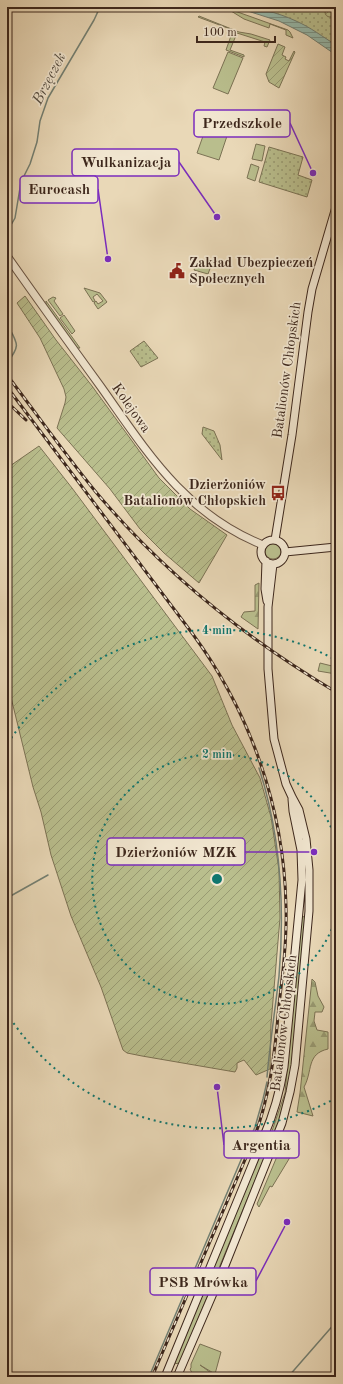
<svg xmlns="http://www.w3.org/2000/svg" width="343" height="1384" viewBox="0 0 343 1384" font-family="'Old Standard TT',serif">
<defs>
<pattern id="forest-firs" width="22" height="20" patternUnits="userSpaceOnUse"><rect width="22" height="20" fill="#b9be8d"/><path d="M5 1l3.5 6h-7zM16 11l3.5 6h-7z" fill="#989a72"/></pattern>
<pattern id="park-dots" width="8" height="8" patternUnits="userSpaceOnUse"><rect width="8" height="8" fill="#b9be8d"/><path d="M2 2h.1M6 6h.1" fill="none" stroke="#989a72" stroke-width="1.8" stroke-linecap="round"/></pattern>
<pattern id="garden-furrows" width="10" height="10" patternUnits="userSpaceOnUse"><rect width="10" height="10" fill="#b9be8d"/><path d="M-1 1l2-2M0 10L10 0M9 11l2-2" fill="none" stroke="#989a72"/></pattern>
<pattern id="water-rules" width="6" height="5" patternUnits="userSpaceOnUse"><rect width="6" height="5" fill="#97baac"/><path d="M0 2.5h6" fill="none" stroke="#7c978b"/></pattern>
</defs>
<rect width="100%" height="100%" fill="#e9d8b7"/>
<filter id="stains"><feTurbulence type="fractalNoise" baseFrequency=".005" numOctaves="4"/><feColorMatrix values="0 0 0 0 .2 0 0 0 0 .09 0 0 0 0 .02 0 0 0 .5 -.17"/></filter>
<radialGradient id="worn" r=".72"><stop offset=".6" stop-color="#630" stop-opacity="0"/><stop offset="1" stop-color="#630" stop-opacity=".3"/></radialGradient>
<!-- grass -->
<path fill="#b9be8d" stroke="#7b7254" d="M232 10 288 30 290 32 293 38 286 35V30L270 24 269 28 244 19 231 11Z
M199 16 239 32 251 34 270 40 267 47 264 46 265 42 237 33 230 50 244 55V57L226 50 233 30 198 17Z
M228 52 243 58 228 94 213 88Z
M208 122 229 130 219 160 197 153Z
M256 144 265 146 262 161 252 159Z
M251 164 259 167 255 181 247 178Z
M197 263 211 266 208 274 194 270Z
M84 288 100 293 107 302 98 309 94 303 96 301 98 304 103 301 97 294 93 297 95 301 93 302Z
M53 297 56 298 54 301 63 314 60 316 48 300Z
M46 301 80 348H76L46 305Z
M64 315 75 331 72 334 60 318Z
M265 551a8 8 0 1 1 16 0a8 8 0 1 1-16 0Z
M320 663 336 667V674L318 671Z
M304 916H305L292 1067 283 1110 276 1132 274 1133 272 1131 285 1093 300 921Z
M264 1147H266L267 1151 180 1363 173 1364 262 1148Z
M281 1147 292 1152V1154L272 1187 270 1186 259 1207 257 1204Z
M200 1344 221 1352 215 1374 200 1365 214 1375 215 1377H208L200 1374 198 1377H194L190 1369 191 1368V1364Z"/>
<!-- forest -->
<path fill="url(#forest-firs)" stroke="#7b7254" d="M259 583 258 629 241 617 244 612 255 611V585Z
M312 979 315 982 318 996 324 1007 322 1012H315L314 1021 317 1030 328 1032V1049C306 1054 313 1071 304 1087L313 1116 297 1112 300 1093Z"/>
<!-- park -->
<path fill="url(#park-dots)" stroke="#7b7254" d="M251 7H336V45L295 21 270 12Z
M269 147 303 157 298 175 312 180 307 197 259 182Z
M144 341 158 358 141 367 130 351Z
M203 427 214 431 220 445 222 460 202 434Z"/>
<!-- garden -->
<path fill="url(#garden-furrows)" stroke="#7b7254" d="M325 12a5 5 0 1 1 10 0a5 5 0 1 1-10 0Z
M278 44 285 47 282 55 286 57 285 59 289 61 294 51 295 52 279 88 269 82 266 74Z
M25 296 56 340 92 386 159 478 190 509 227 535 199 583 164 553 140 529 110 489 57 428 65 403 66 397 64 389 40 338 17 303Z
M39 446 72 488 212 676 232 725 260 778 271 817 279 870 280 918 271 1024 270 1069 256 1075 244 1060 237 1063V1068L235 1072 142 1056 127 1053 123 1050 101 987 71 916 51 855 41 812 33 787 7 681V468Z"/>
<!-- water -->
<path fill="url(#water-rules)" stroke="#737f72" d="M235 7C255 7 277 12 296 21 310 27 323 37 336 45V55L307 35 279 21Z"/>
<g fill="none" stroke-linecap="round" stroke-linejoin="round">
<!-- stream -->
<path stroke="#737f72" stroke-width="1.5" d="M7 232 15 218 21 182 30 164 37 142 40 121 48 98 94 20 100 7
M7 324C18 344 21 345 7 363
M259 768C281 836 285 905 279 976 275 1010 270 1043 267 1077
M7 898 48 875
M149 1377 255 1127 263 1099 267 1082
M288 1377 336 1322"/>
<defs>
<path id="tertiary" d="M7 256C38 300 69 343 101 387 147 452 185 514 263 545"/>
<path id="secondary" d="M275 540 292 435 308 312 312 289 336 207
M261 552a12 12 0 1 1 24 0a12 12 0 1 1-24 0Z
M285 552 336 547
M266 561 265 589 267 601
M165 1377 264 1136C274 1113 280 1091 284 1067L302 880 301 850 293 811 292 799
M177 1377 224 1268 282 1123 290 1092 295 1065 309 911V870L306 839 299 810 292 797 286 784 274 739 273 728 268 669V607L273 564"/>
</defs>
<!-- tertiary casing -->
<use href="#tertiary" stroke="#685343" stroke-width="9"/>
<!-- secondary casing -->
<use href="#secondary" stroke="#3d271c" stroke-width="9"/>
<!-- tertiary -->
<use href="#tertiary" stroke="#f1e6d0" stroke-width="7"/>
<!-- secondary -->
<use href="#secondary" stroke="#f1e6d0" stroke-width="7"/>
<defs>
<path id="rail" d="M7 375C36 413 64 453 95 491 163 572 245 638 336 692
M7 387 192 633C250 712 284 807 286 906 287 939 283 972 279 1005 275 1052 270 1097 253 1141L152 1377
M7 402 26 420"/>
</defs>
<!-- rail casing -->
<use href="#rail" stroke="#3d271c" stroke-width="3"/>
<!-- rail -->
<use href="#rail" stroke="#f1e6d0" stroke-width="1.5" stroke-dasharray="4.5" stroke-linecap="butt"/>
</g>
<!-- distance rings -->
<g fill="none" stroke="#0f766e" stroke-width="2" stroke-dasharray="2 4">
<path d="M336 918A125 125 0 1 1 336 840"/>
<path d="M336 1098A249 249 0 0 1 8 1015M8 743A249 249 0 0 1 336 660"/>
</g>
<!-- icons -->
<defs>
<symbol id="civic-bare" viewBox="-9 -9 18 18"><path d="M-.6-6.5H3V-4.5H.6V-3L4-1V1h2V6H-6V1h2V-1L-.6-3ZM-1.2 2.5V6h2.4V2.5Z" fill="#8f2418" stroke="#f1e6d0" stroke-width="2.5" paint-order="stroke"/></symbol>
<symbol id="bus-bare" viewBox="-9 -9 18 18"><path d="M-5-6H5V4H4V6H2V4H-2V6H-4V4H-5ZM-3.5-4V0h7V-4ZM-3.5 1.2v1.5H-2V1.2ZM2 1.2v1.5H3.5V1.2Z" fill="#8f2418" stroke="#f1e6d0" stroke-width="2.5" paint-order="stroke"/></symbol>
</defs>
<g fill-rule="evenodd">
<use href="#civic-bare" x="166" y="260" width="22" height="22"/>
<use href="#bus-bare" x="267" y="482" width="22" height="22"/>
</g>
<g text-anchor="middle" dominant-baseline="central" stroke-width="3.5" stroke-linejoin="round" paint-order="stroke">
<!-- poi labels -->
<g font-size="14" font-weight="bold" fill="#3d271c" stroke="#f1e6d0" text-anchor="start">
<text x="189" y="263">Zakład Ubezpieczeń<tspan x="189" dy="16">Społecznych</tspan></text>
<text x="266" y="485" text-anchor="end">Dzierżoniów<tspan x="266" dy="16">Batalionów Chłopskich</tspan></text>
</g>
<!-- street labels -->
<g font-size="14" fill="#3d271c" stroke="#f1e6d0">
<text transform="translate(287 370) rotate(-82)">Batalionów Chłopskich</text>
<text transform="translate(131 408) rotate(55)">Kolejowa</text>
<text transform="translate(284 1023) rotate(-83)">Batalionów Chłopskich</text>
</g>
<!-- water labels -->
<g font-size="15" font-style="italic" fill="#544c40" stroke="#f1e6d0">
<text transform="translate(50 79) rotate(-63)">Brzęczek</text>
</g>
</g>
<circle cx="217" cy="879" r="6" fill="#0f766e" stroke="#f1e6d0" stroke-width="2"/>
<g font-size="12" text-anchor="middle" font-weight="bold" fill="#0f766e" stroke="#f1e6d0" stroke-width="3.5" stroke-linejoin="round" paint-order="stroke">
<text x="217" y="634">4 min</text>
<text x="217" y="758">2 min</text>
</g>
<!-- callouts -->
<path fill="none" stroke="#7b2cbf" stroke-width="1.5" d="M313 173L290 123M217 217L179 162M108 259L98 189M314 852L245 852M217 1087L224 1145M287 1222L256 1281"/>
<g fill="#7b2cbf" stroke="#f1e6d0" stroke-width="1.5">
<circle cx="313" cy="173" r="4"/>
<circle cx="217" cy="217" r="4"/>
<circle cx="108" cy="259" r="4"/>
<circle cx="314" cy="852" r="4"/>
<circle cx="217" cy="1087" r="4"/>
<circle cx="287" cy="1222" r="4"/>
</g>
<g fill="#f1e6d0" stroke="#7b2cbf" stroke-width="1.5">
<rect x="194" y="110" width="96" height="27" rx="4"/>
<rect x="72" y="149" width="107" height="27" rx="4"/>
<rect x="20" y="176" width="78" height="27" rx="4"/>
<rect x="107" y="838" width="138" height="27" rx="4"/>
<rect x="224" y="1131" width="75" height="27" rx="4"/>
<rect x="150" y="1268" width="106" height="27" rx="4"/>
</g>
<g font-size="15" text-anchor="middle" font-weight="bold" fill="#3d271c">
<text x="242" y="128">Przedszkole</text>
<text x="126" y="167">Wulkanizacja</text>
<text x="59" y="194">Eurocash</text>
<text x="176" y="857">Dzierżoniów MZK</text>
<text x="261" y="1150">Argentia</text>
<text x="203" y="1287">PSB Mrówka</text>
</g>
<!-- margin -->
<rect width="343" height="1384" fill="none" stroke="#e9d8b7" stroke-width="24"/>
<rect x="8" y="8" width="327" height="1368" fill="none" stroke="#3d271c" stroke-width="2"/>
<rect x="12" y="12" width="319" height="1360" fill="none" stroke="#3d271c"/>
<!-- scale -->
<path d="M197 36v6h78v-6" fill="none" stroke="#3d271c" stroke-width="2"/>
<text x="203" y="36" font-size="12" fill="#3d271c" stroke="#f1e6d0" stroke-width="3" paint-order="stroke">100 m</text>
<rect width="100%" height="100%" filter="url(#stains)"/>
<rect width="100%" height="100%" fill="url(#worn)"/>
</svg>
